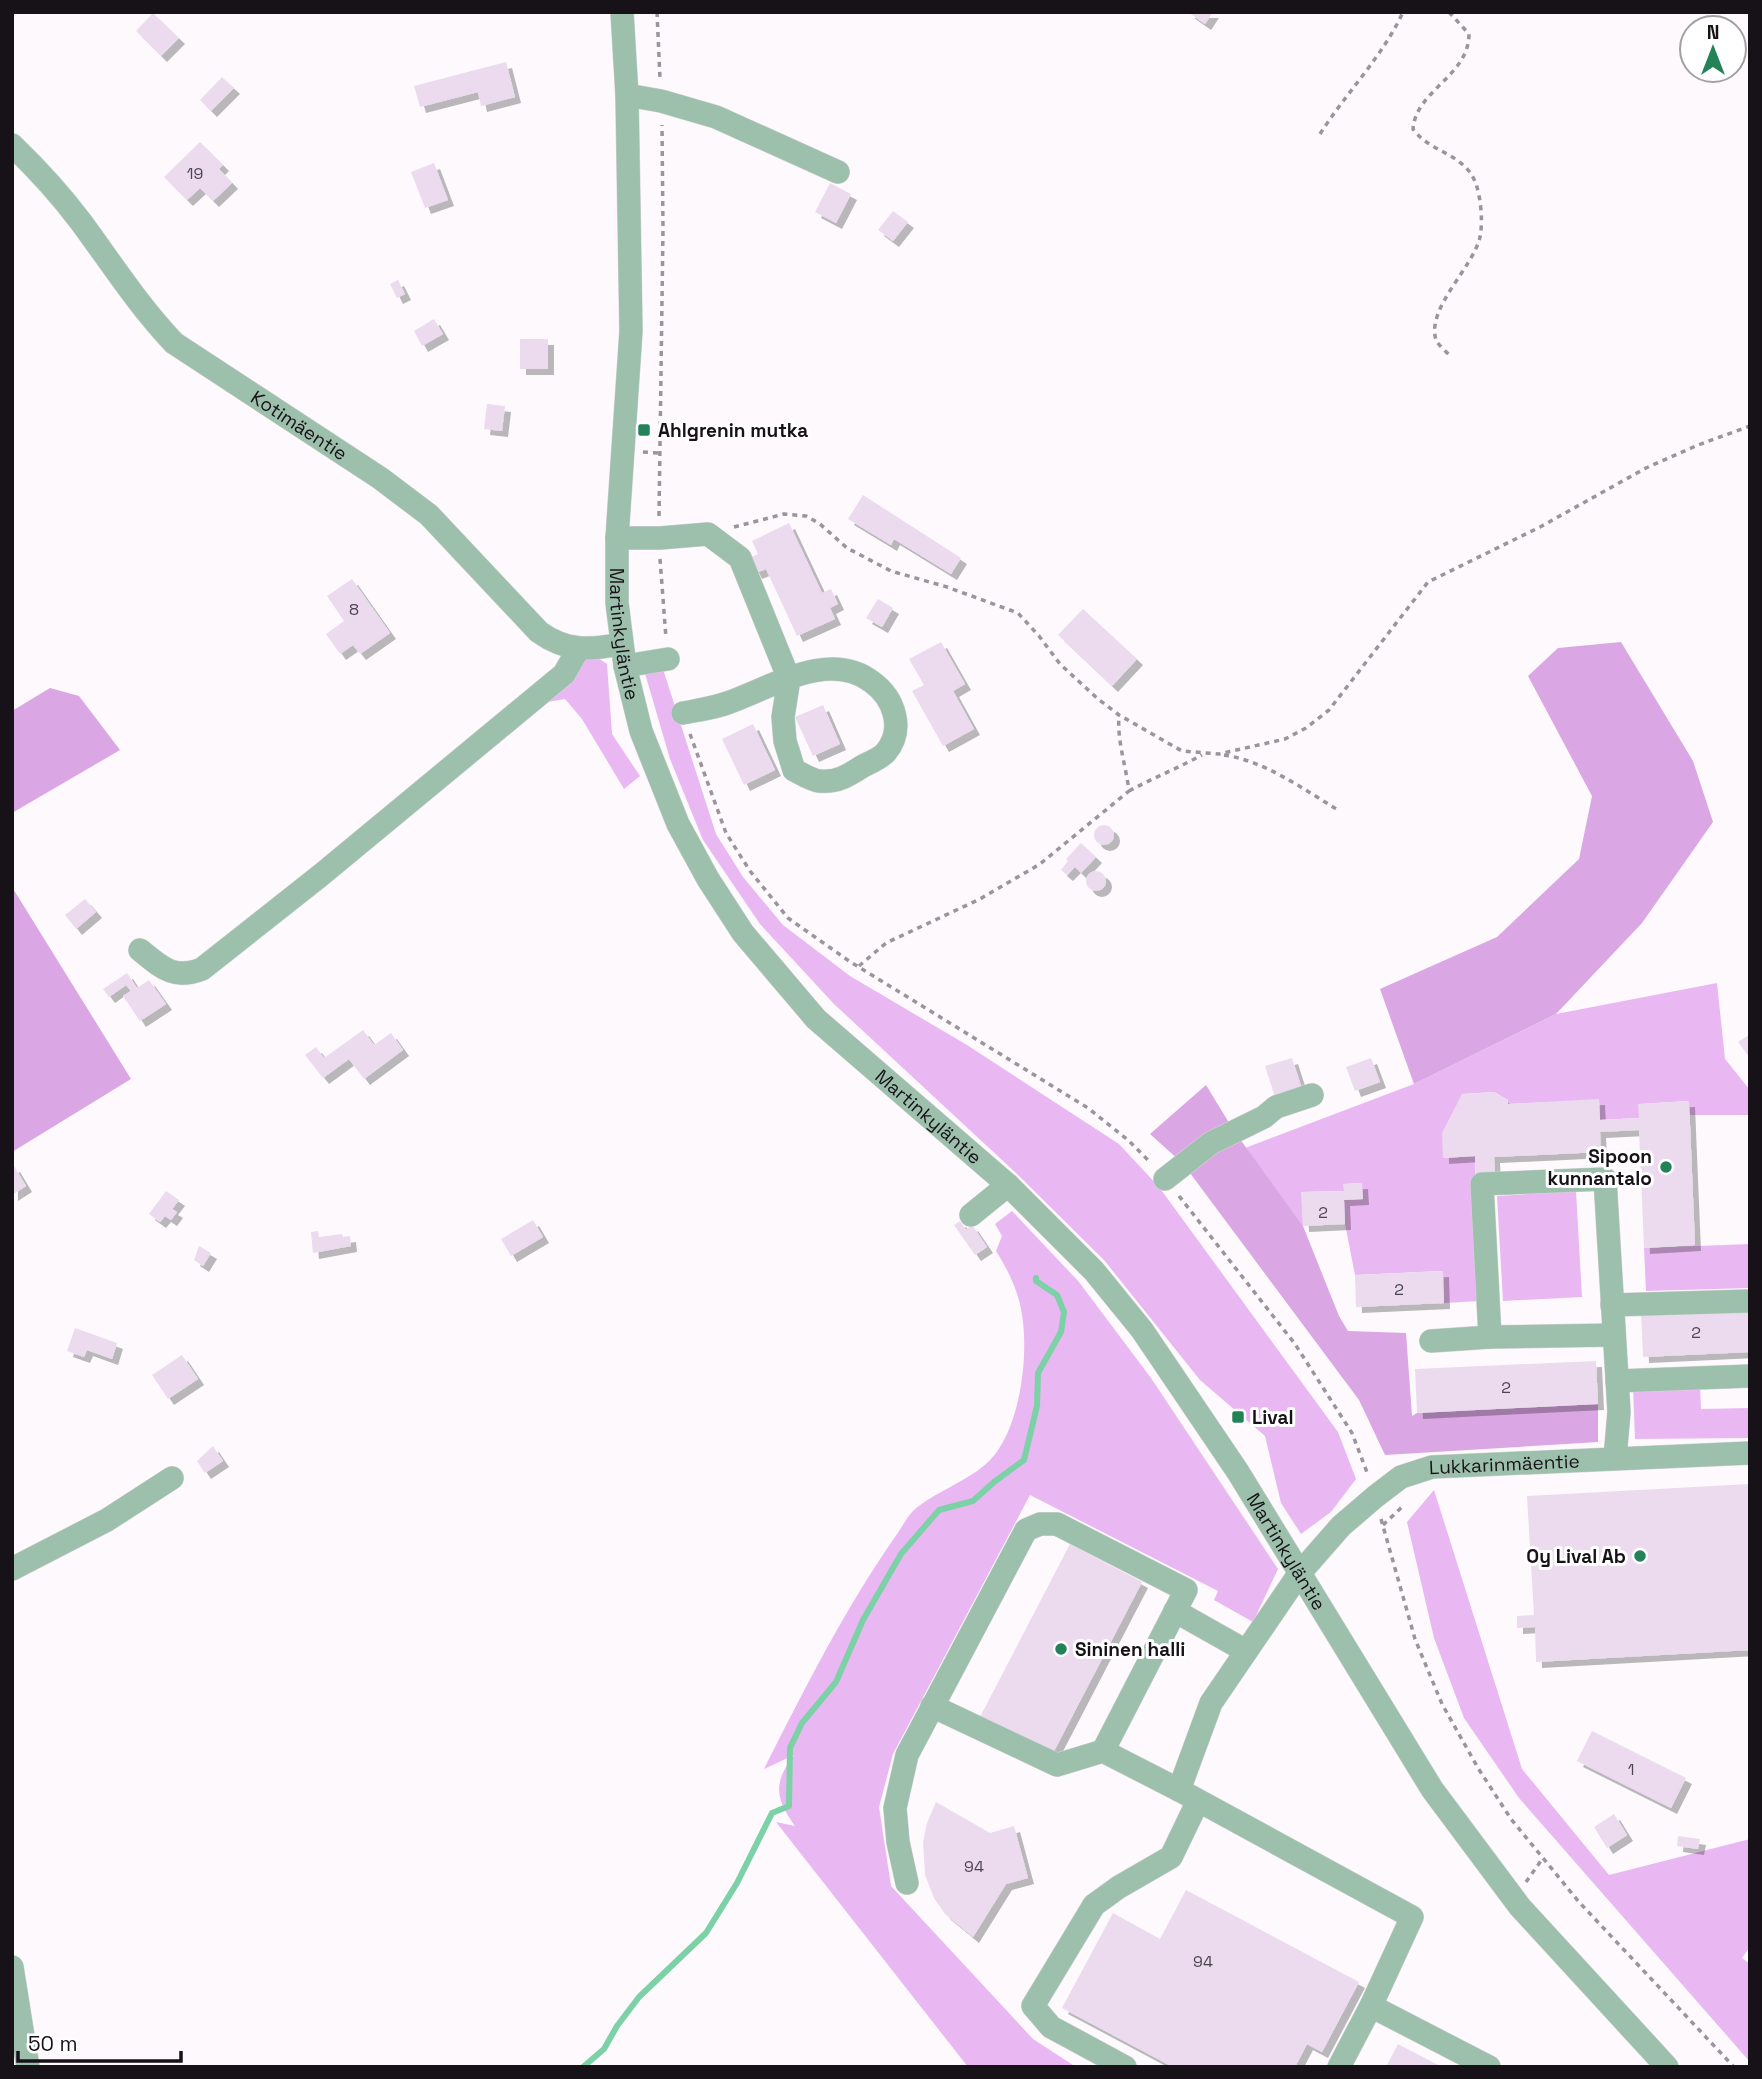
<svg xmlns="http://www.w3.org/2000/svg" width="1762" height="2079" viewBox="0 0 1762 2079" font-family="'Space Grotesk',sans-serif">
<defs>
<filter id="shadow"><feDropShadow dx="6" dy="6" stdDeviation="0" flood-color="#0004"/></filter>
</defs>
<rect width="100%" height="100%" fill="#fdf9fd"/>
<!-- green -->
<path fill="#e9b8f3" d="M595 656 607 664 612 734 640 776 624 789 582 719 565 699 548 702 583 661Z
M662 666 716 834 743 877 783 925 850 976 967 1045 1119 1144 1159 1187 1338 1432 1356 1479 1331 1512 1301 1534 1281 1503 1265 1436 1200 1380 1104 1260 1016 1173 834 1004 760 924 703 840 670 759 644 670Z
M1717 983 1725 1059 1750 1090V1115H1690L1688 1101 1639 1104V1118L1600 1120 1599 1100 1508 1104V1100L1494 1092 1462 1094 1444 1158 1475 1156 1479 1301 1444 1303 1442 1271 1355 1275 1345 1224 1344 1200 1362 1199V1183L1344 1184V1191L1302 1192 1303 1226 1245 1148 1414 1084 1556 1014Z
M1576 1191 1582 1297 1503 1301 1497 1196Z
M1012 1211 1079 1282 1151 1378 1278 1569 1253 1622 1214 1600 1218 1591 1030 1495 893 1754 879 1807 891 1886 1033 2039 1076 2067H968L776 1822 795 1826C775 1798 773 1783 794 1755L764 1769C804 1690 844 1610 895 1537 901 1529 906 1518 913 1511 935 1491 968 1482 989 1461 1020 1430 1029 1357 1022 1315 1019 1292 1008 1270 996 1251L1002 1236 995 1224Z
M1750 1244V1288L1646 1291 1644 1248Z
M1700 1384 1701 1409 1750 1408V1438L1635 1439 1633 1387Z
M1434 1490 1522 1769 1609 1875 1750 1839V1947L1742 1958 1750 1964V2062L1519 1798 1464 1718 1434 1638 1407 1522Z"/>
<!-- forest -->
<path fill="#daa6e4" d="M1621 642 1693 761 1713 822 1642 923 1556 1014 1414 1084 1380 989 1497 937 1579 859 1592 796 1528 676 1558 648Z
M50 688 79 696 120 750 12 813V711Z
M12 887 131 1079 12 1152Z
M1206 1085 1231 1126 1180 1161 1150 1134Z
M1237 1135 1303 1226 1339 1316 1348 1331 1406 1333 1412 1416 1417 1413 1598 1404V1442L1385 1455 1359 1400 1187 1169Z"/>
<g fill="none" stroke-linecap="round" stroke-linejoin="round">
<!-- stream -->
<path stroke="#7dd1a6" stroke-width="6" d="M583 2067 604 2049 617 2026 639 1997 706 1933 737 1883 772 1813 789 1806 790 1748 802 1723 836 1682 863 1620 901 1554 939 1510 973 1501 994 1482 1024 1460 1037 1406 1038 1373 1061 1332 1064 1312 1057 1295 1036 1281V1278"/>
</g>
<!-- building -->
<path fill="#ecdbef" filter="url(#shadow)" d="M1188 12H1213L1205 24Z
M153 13 179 38 161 56 136 31Z
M506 62 515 97 481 106 478 92 420 107 414 86Z
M222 77 234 88 211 111 200 100Z
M200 142 223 165 219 169 232 183 213 201 200 188 187 200 164 177Z
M434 163 448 200 425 208 411 172Z
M830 183 851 194 836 223 815 212Z
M893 211 908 222 893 241 878 230Z
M398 280 405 294 397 298 390 284Z
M434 319 443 334 422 346 414 331Z
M520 339H548V369H520Z
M487 404 505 406 502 431 484 429Z
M863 495 961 558 951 574 894 539 891 545 848 519Z
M789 523 822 593 831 589 838 604 830 608 835 619 797 636 766 569 756 573 749 558 758 554 752 541Z
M352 579 390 633 360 654 353 645 340 654 326 634 344 621 327 596Z
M878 599 893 608 882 627 866 618Z
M1083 609 1137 659 1112 686 1058 635Z
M941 642 965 684 953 691 974 729 943 746 912 691 924 685 909 659Z
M823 705 840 744 813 756 795 717Z
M753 724 775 770 744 785 722 739Z
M1094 835a10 10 0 1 1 20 0a10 10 0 1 1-20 0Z
M1081 843 1096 857 1081 873 1075 867 1067 875 1061 870 1068 861 1066 859Z
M1086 881a10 10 0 1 1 20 0a10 10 0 1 1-20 0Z
M85 899 96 912 76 929 65 915Z
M127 973 137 988 149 980 166 1004 140 1021 123 996 131 991 126 985 109 997 103 989Z
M363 1030 374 1045 391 1033 403 1050 364 1079 349 1059 323 1078 305 1055 316 1047 324 1058Z
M1750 1034V1058L1738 1042Z
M1292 1058 1302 1089 1275 1097 1265 1066Z
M1371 1058 1380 1082 1355 1091 1346 1067Z
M1494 1092 1508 1100V1104L1599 1099 1600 1120 1639 1118 1638 1104 1689 1101 1695 1245 1644 1248 1639 1130 1600 1132 1601 1152 1494 1157 1495 1177 1476 1178 1475 1156 1443 1158 1442 1133 1462 1094Z
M14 1166 26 1186 12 1195V1167Z
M1362 1183 1363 1199 1344 1200 1345 1224 1303 1226 1301 1192 1344 1191 1343 1184Z
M166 1191 179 1200 172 1209 177 1212 171 1220 165 1216 160 1222 149 1214Z
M533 1220 543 1237 511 1256 501 1239Z
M960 1221 966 1230 972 1225 987 1247 975 1255 954 1225Z
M318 1231 319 1237 342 1234 343 1237 350 1236 351 1246 313 1253 311 1232Z
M199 1246 211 1253 203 1266 194 1260Z
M1443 1271 1444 1303 1356 1307 1355 1275Z
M1750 1306V1352L1643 1357 1641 1311Z
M75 1328 117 1343 112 1359 87 1350 84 1357 67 1351Z
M182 1355 198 1379 168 1399 152 1375Z
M1596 1361 1598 1404 1417 1413 1415 1369Z
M213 1446 223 1461 205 1473 197 1461Z
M1750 1484V1650L1536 1662 1535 1627 1517 1628V1616L1534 1615 1527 1496Z
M1070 1544 1142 1582 1052 1755 980 1717Z
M1592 1731 1686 1778 1671 1808 1577 1761Z
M936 1802 990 1833 1014 1826 1028 1878 1006 1884 973 1937 945 1914 934 1898 925 1875 923 1842 927 1823Z
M1614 1814 1627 1835 1607 1848 1594 1827Z
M1678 1836 1700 1839 1698 1849 1677 1846Z
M1186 1890 1359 1982 1322 2052 1307 2044 1295 2067H1173L1062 2008 1113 1913 1160 1939Z
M1398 2044 1442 2067H1386Z"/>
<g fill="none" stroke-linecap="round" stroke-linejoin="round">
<defs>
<g id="minor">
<path id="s1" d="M622 12 627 95 631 331 617 538V603L625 666 641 731 678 824 708 879 743 933 816 1019 1008 1185 1094 1271 1142 1330 1238 1472 1432 1789 1520 1907 1667 2067"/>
<path d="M627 95 661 101 716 117 838 172"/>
<path id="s2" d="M12 145C37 169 60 194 81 222 112 264 138 305 174 343L380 478 429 515 539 632C567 652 589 650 621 644"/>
<path d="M617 538H660L708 534 740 558 789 679 783 717 785 741 794 770C802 774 811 780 819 781 837 783 849 775 863 766 871 762 881 758 886 752 905 729 894 698 872 682 830 649 772 687 730 702 715 708 698 710 683 713"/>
<path d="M625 666 668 659"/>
<path d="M140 950C162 968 174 980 202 969L321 875 564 674 579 648"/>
<path d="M1165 1179 1211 1143 1264 1117 1276 1107 1312 1095"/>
<path d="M971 1215 1008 1185"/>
<path d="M1612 1305 1750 1301"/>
<path d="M1614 1335 1490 1337 1482 1184 1605 1179 1619 1412 1615 1458"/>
<path d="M1431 1341 1490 1337"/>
<path d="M1617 1381 1750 1376"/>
<path d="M12 1569 107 1520 172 1478"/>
<path d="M1175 1611 1246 1651"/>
<path d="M932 1706 1057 1765 1103 1751 1179 1790 1412 1917 1371 2006 1489 2067"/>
<path id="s3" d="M1179 1790 1211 1703 1299 1574 1341 1526 1376 1496 1401 1477 1432 1467 1750 1453"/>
<path d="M907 1883 898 1842 895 1808 907 1755 1026 1530 1040 1524H1057L1186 1590 1103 1751"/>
<path d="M12 1967 28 2067"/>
<path d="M1125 2067 1051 2027 1033 2006 1094 1905 1119 1887 1171 1857 1198 1801"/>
<path d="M1339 2067 1371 2006"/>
</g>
</defs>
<!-- minor casing -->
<use href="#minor" stroke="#d8d4d8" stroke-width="24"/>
<!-- path -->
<path stroke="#9a959a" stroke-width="3.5" stroke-dasharray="5 5" stroke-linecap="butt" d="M657 12 660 79
M1449 12 1469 34C1469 76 1416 90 1413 129 1430 153 1465 153 1476 184 1481 199 1483 222 1480 237 1473 268 1426 308 1436 340 1438 345 1446 351 1450 356
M1320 134C1346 93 1383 56 1403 12
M643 452 658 453
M659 516 663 229 662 125
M734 527 784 514 806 516 820 524 847 548 891 571 947 587 1018 613 1039 636 1060 664 1098 699 1119 715 1182 751 1219 754 1285 739 1306 728 1329 710 1428 582 1540 527 1646 468 1698 445 1750 426
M660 559 666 638
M690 734 726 833 750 871 788 918 849 961 1088 1108 1128 1140 1151 1163
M1224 755C1265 761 1303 789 1338 810
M1129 791C1153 778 1178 768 1202 755
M859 966 886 943 980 899 1040 864 1129 791C1126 766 1117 741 1119 716
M1179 1196 1295 1344 1352 1433 1368 1475
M1381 1519 1415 1639 1442 1704 1478 1768 1511 1819 1579 1902 1734 2067
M1383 1525 1402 1507
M1526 1882 1543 1858"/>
<!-- minor -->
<use href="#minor" stroke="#9dc0ac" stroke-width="23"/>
</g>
<!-- markers -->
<g fill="#248259" stroke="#fff" stroke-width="2.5">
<rect x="637" y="423" width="14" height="14" rx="3.5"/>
<circle cx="1666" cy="1167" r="7"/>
<rect x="1231" y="1410" width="14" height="14" rx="3.5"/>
<circle cx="1640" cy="1556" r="7"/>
<circle cx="1061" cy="1649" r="7"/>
</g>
<g text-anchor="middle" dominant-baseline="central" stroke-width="6" stroke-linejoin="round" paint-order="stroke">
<!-- number labels -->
<g font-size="16" fill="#4c444e">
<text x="195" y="173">19</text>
<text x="354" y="609">8</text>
<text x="1323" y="1212">2</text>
<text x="1399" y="1289">2</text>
<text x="1696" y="1332">2</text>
<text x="1506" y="1387">2</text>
<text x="1631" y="1769">1</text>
<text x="974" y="1866">94</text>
<text x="1203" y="1961">94</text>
</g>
<!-- street labels -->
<g font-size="19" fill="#171218" stroke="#fff">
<text stroke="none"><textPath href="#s2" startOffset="406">Kotimäentie</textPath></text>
<text stroke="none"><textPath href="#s1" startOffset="623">Martinkyläntie</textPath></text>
<text stroke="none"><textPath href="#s1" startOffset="1211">Martinkyläntie</textPath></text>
<text stroke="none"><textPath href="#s3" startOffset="495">Lukkarinmäentie</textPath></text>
<text stroke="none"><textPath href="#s1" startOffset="1778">Martinkyläntie</textPath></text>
</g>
<!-- poi labels -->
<g font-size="19" font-weight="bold" fill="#171218" stroke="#fff" text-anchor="start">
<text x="658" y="430">Ahlgrenin mutka</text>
<text x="1652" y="1156" text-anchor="end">Sipoon<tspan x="1652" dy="22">kunnantalo</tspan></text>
<text x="1252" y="1417">Lival</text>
<text x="1626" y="1556" text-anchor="end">Oy Lival Ab</text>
<text x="1075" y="1649">Sininen halli</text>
</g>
</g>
<!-- border -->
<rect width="1762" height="2079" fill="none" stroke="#171218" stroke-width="28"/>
<!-- north arrow -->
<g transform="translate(1713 49)"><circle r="33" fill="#ffffff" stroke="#a2a0a3" stroke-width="2"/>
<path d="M0-5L12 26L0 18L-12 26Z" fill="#248259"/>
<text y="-10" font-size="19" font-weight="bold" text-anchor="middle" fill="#171218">N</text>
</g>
<!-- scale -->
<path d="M18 2051v10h163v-10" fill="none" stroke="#171218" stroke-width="3.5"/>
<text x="28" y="2051" font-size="21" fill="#171218" stroke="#ffffff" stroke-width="5" paint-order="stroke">50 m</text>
</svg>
